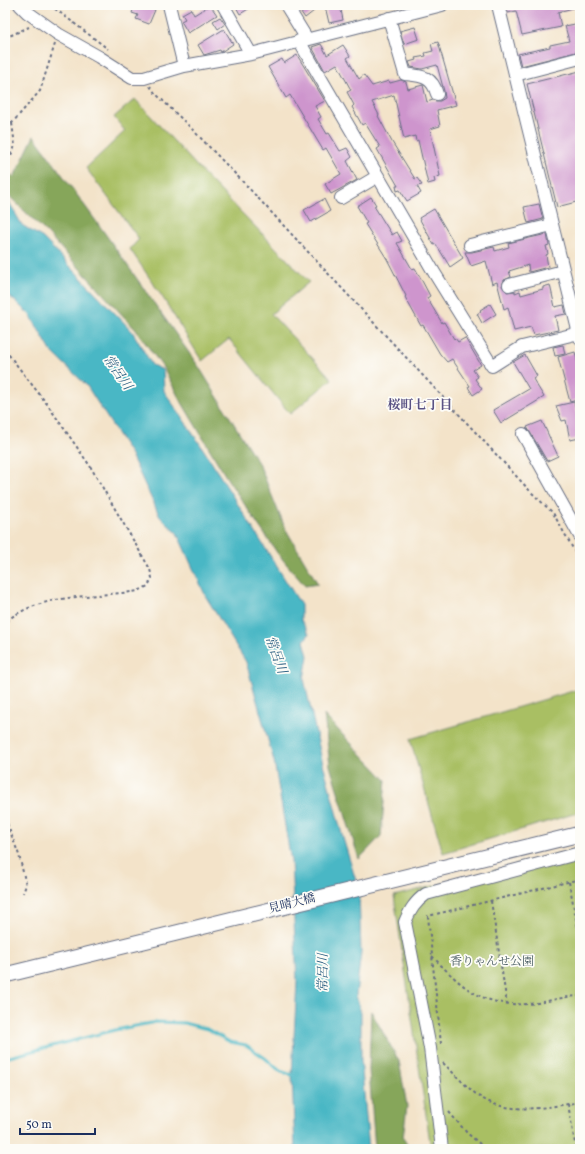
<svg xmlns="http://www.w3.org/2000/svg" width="585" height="1154" viewBox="0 0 585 1154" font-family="Vollkorn,'Noto Serif JP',serif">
<rect width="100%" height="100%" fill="#fdfcf7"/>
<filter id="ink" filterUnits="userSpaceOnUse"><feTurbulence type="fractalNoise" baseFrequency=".025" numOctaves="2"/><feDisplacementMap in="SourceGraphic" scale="8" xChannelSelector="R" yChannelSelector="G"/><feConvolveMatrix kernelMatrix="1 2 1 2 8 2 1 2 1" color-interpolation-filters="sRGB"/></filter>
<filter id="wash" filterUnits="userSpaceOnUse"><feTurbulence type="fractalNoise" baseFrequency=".012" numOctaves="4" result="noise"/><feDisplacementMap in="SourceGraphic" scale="16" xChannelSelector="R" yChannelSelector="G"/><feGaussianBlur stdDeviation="0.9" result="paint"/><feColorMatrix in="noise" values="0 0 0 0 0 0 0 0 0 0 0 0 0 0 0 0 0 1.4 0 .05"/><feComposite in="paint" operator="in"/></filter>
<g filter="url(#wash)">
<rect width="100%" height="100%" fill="#f3e3c9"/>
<!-- green -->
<path fill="#a9bf64" stroke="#627761" d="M135 99 207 177 309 282 271 314 332 379 290 414 229 339 202 361 163 298 130 249 139 239 86 168 125 131 114 117Z
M580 689V812L443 853 410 739Z
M580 849V1149H431L394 896Z"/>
<!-- forest -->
<path fill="#86a65a" stroke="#506a5c" d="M34 136 104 232 199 367 260 466 285 528 318 584 305 586 278 554 228 480 178 396 164 369 136 330 48 234 9 196 5 193V171L14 177Z
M324 715 386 780 381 836 359 859 330 766Z
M371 1011 399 1061 407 1106 403 1138 410 1149H375L369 1070Z"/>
<!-- water -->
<path fill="#4ab7c5" stroke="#327392" d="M5 200 9 202 22 225 43 238 132 331 152 365 163 370 164 391 200 444 301 605V620L309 634 304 641 308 656 304 679 322 760 343 838 359 891 361 952 356 995 361 1013V1060L369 1149H295L292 1075 297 981 291 861 274 761 246 662 206 597 177 533 160 517 131 455 87 386 51 351 30 315 5 292Z"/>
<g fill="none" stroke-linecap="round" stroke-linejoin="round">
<!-- stream -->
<path stroke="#4ab7c5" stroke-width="3" d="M5 1058 115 1030 156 1022 184 1023 207 1029 230 1042 246 1045 265 1058 280 1071 292 1075H295"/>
</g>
<g id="blocks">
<!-- building -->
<path fill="#ce95cd" d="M135 5 145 8 146 6 155 10 149 24 136 19 138 15 132 13Z
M210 5 217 15 188 33 181 21 185 19 182 14 191 9 194 15Z
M235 5H255L240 14Z
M296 5H310L314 11 305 18Z
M331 5H340L343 20 329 23 325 6Z
M506 5H572L573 8 558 12 561 27 522 35 516 11 508 13Z
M220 17 225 24 218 29 213 21Z
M580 23V51L521 66 518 54 550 47V45L569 41 565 26Z
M415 27 419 39 404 44 400 31Z
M224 29 233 44 221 52 220 50 204 55 198 45Z
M438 42 456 105 437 110 440 126 430 129 440 176 434 178 435 182 428 184 418 140 416 141 415 136 404 139 394 95 372 102 379 115 378 116 392 142 415 179 417 178 422 185 417 186 421 193 407 201 400 190 397 191 396 186H398L377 149 380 147 365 123 362 125 352 107 354 105 347 92 351 90 337 64 325 71 312 47 321 44 327 55 343 45 350 56 347 58 359 79 364 75 372 86 389 81 390 83 401 80 406 82 408 89 423 85 427 102 433 100 436 101H440L445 98 444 91 437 65 422 69 411 67 409 62 416 60 415 58 426 56 425 53 433 51 431 44Z
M297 55 325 101 315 106 321 117 318 119 327 134 329 133 340 151 347 148 352 157 347 161 357 180 331 194 325 184 341 174 326 148 323 150 290 95 286 98 268 67 282 59 284 63Z
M580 71V201L557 207 527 84Z
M371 197 376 205 374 206 392 235 397 232 402 241 397 243 412 269 415 268 420 277 430 296 427 298 442 323 444 322 454 339 455 338 458 342 465 338 481 365 473 370 478 377 475 379 482 389 473 395 468 387 470 386 452 359 447 362 440 354 423 325 421 326 405 297 406 296 387 259 365 224 367 223 357 206Z
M324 199 330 211 311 222 304 210Z
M539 204 543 219 528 223 524 207Z
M434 209 463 258 450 267 436 244 434 245 419 218Z
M547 234 549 245 546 246 548 254 546 255 548 267 529 272 528 265 509 271 511 277 504 280 502 286 507 292 515 291V293L520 291 521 295 543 289V287L550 285 555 307 564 305 566 314 555 316 558 330 534 335 531 327 514 331 508 307 504 309 497 282 492 284 486 261 471 266 465 252H472L494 247 495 251 509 247 508 243Z
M490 304 496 314 482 323 477 314 481 311 480 310Z
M563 345 565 354 555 356 553 347Z
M575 352 580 372V399L570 402 558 357Z
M525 355 537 376 533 379 544 397 501 423 493 410 529 389 513 362Z
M574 402 580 422V438L570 440 566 420 562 421 556 406Z
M542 421 558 456 547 461 527 427Z"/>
</g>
</g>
<g filter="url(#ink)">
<use href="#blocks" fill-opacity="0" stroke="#676e83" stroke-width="1"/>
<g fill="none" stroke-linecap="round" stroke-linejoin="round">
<defs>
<path id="minor" d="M20 5 27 12 58 34 99 57 132 78H144L184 66 251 54 442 5
M169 5 184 66
M223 5 251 54
M286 5 307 39
M498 5 580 338
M389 18 405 74C422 76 432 76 437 94
M299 41 435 274 492 366 522 347 579 333
M515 75 580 58
M341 198 378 176
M470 245 552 225
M509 285 563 271
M523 434 580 536
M442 1149 430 1048 405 922C410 910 415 902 426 894L580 853"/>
<path id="major" d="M5 975 580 834"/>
</defs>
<!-- minor casing -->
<use href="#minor" stroke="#676e83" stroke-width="14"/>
<!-- major casing -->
<use href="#major" stroke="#676e83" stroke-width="17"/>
<!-- path -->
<path stroke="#676e83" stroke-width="2" stroke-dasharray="3 3" stroke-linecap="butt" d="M50 5 108 49
M5 38 29 27
M150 86 155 93 191 128 245 184 531 492 553 513 580 561
M5 122 12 123 40 91 55 44
M5 153 11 155 15 146 12 123
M5 350 47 404 90 466 150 569 152 578 148 586 138 591C93 598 43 592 5 622
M5 818 19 855 26 885 23 893
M569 882 580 940
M491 901 507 1004
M432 956C462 987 482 1007 528 1004 546 1003 562 996 580 996
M441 1044 428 916 580 879
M443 1063C455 1074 467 1088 480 1097 508 1116 549 1107 580 1102
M568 1104 576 1149
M449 1112 467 1133 486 1149"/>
<!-- minor -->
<use href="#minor" stroke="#fff" stroke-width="12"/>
<!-- major -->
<use href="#major" stroke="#fff" stroke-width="15"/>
</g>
</g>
<g text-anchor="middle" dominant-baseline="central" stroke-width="3.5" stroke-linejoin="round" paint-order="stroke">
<!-- street labels -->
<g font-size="12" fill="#1b2f5e" stroke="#fdfcf7">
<text transform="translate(292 904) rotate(-14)">見晴大橋</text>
</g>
<!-- park labels -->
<g font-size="12" fill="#465a60" stroke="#fdfcf7">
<text x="492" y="962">香りゃんせ公園</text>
</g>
<!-- water labels -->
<g font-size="13" font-style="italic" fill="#2b5f82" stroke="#fdfcf7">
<text transform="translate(117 373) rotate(55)">常呂川</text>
<text transform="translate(275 655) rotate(70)">常呂川</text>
<text transform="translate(324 973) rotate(-90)">常呂川</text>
</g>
<!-- neighbourhood labels -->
<g font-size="13" font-weight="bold" fill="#5a5385" stroke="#fdfcf7">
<text x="420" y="406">桜町七丁目</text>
</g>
</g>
<!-- margin -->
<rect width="585" height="1154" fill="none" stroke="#fdfcf7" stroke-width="20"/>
<!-- scale -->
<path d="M20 1128v6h75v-6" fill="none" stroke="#1b2f5e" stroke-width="2"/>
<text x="26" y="1128" font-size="12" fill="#1b2f5e" stroke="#fdfcf7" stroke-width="3" paint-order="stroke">50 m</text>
</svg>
